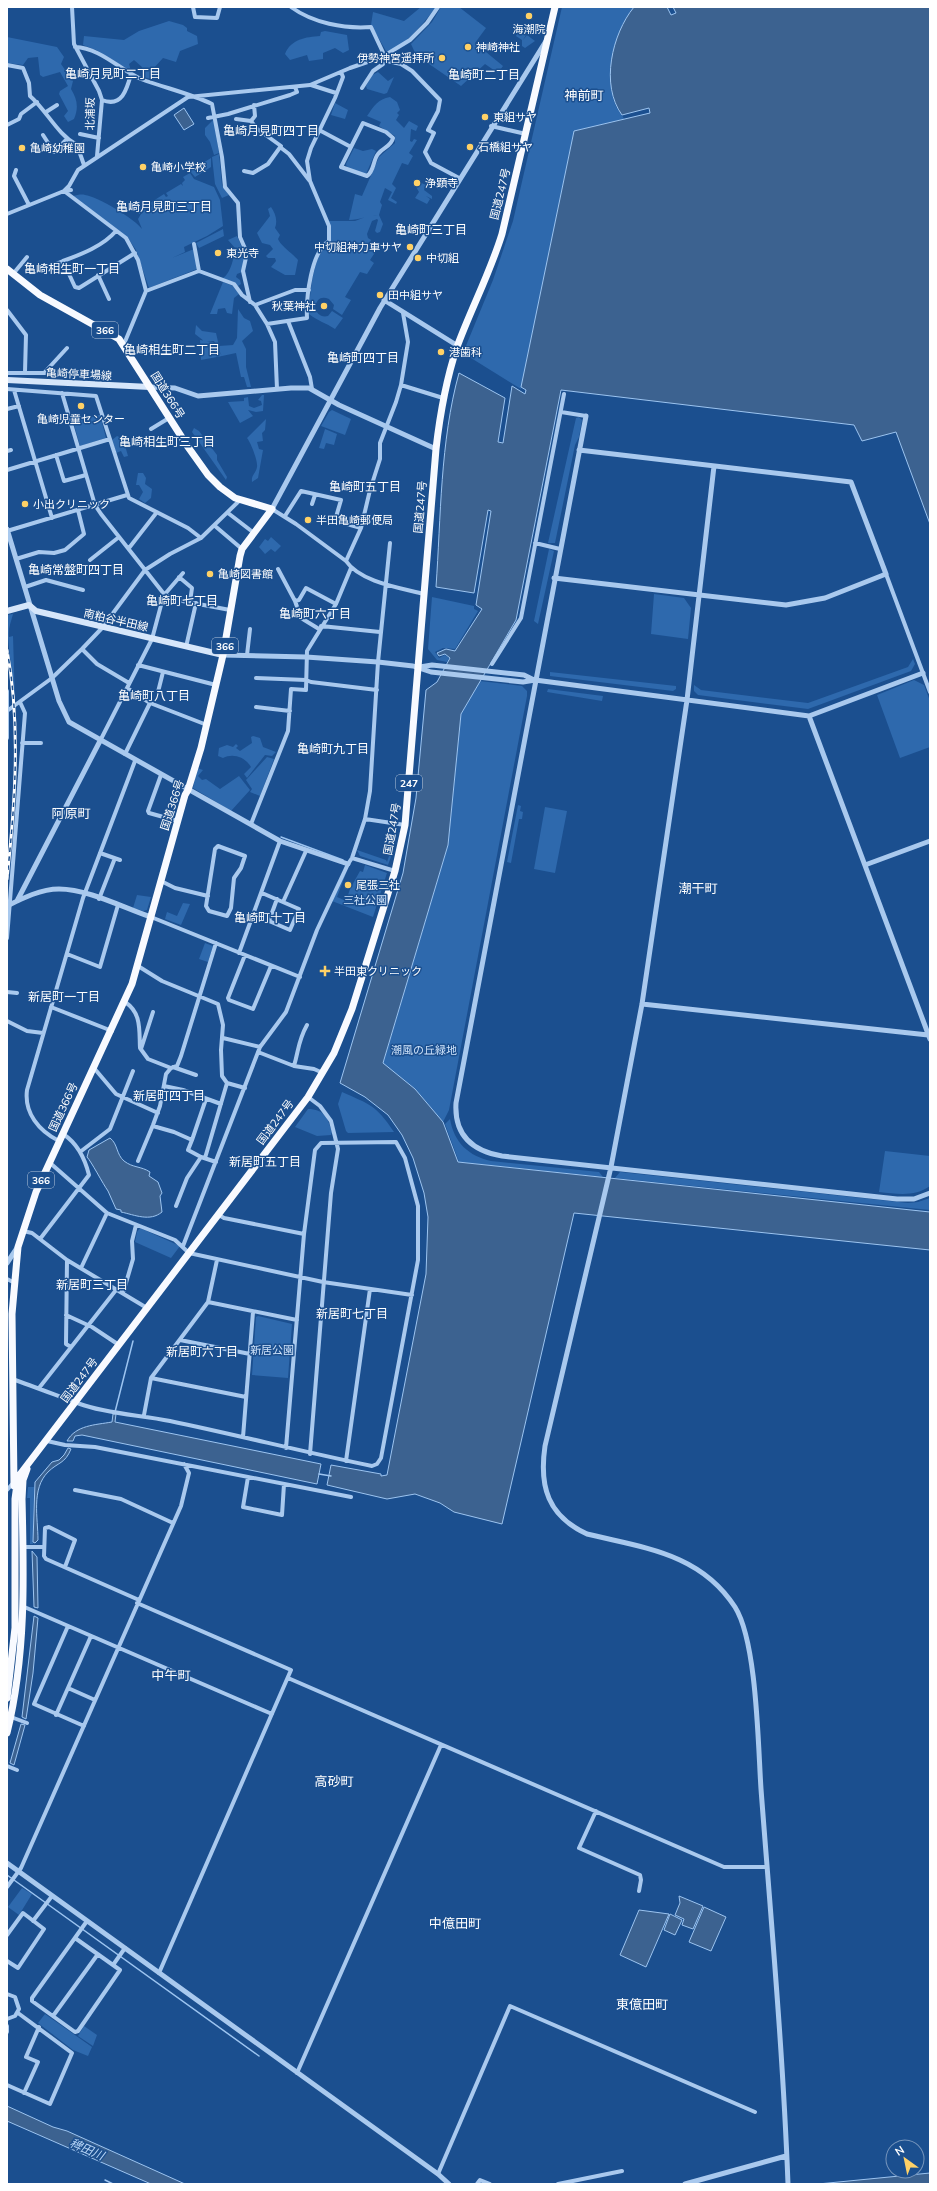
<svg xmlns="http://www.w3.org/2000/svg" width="937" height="2191" viewBox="0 0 937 2191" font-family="Mulish,'Noto Sans JP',sans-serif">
<rect width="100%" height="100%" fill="#1b4f8f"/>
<!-- green -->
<path fill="#2e69ad" d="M421 7H436C427 19 401 52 386 51L371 25 373 12 404 21Z
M441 7H459L486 28 475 43 503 66 498 73 485 64 461 86 416 55 411 44 432 22Z
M562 7H634C616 29 603 79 616 106 618 111 622 114 624 119L574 131 521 389 463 353 493 280 513 221Z
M169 21 183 25 187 28V31L197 36 198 44 180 51 176 62 163 58 152 70 151 79 143 77 142 67 134 60 129 64 131 71 96 50 83 45 84 36 124 40 139 31Z
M523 24 525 27 523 32 526 35 523 40 527 35 535 41 525 48 522 46V40L516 36Z
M325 31 347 35 349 50 343 53 335 48 323 53V59L309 61 307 55 290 60 285 54C291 39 306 37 320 36L321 32Z
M7 37 57 47 64 57 61 64 73 81 71 89C77 99 79 107 74 119L68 122 64 116 68 111 59 94 60 91 68 86 60 72 43 77 40 75 38 57 28 58 23 65 7 63Z
M378 72 388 81 394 77 387 93 384 94 367 89 366 86 372 75Z
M390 97 397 102 400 110 397 113 399 115 396 120 404 128 409 121 418 126 416 131 411 129 410 141 412 142 414 139 417 140 409 153 413 156 408 165 402 163 392 184 396 188 391 198 397 202 396 204 388 200 392 192 385 188 380 202 382 205 379 215C368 215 360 220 349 220L355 194 362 196 379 157 395 143V136L379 126 381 122 367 116C374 106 378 99 390 97Z
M335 103 348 110 345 119 331 115Z
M214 119 219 153 214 155 210 142 205 135V128Z
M354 148 363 151 372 149 376 151 366 174 347 168 346 164Z
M219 154 222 185 229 195 222 198 215 184 212 157Z
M211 158V167L195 177 190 171Z
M190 173 194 179 214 187 220 200 223 226 207 236 184 247 185 252 172 258 194 249 197 269 149 288 136 250 128 238 73 196C77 195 82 194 85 195 97 196 136 220 142 229L138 219 141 214 147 209 139 214 137 209 147 203 150 208 152 206 150 203 164 194 166 197 168 196 166 193 181 184 183 186 182 183 185 180 183 177Z
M417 181 426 185 424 190 432 196V199L426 196 430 199 427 204 415 198 419 192 415 185Z
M271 207C275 213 278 220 275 228L280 235 278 239C280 245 293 254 298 260L295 275H285L271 267 276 261 275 258H268L266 256 273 249 270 245 262 243 257 233 270 216 268 209Z
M379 215 383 224 380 232 377 233 375 231 378 220 377 219 372 221 367 234 368 238 371 240 368 247 376 251 370 260 374 263 367 274 360 272 345 297 351 300 342 315 333 309 334 305 329 299C321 296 317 299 315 307 316 313 321 318 328 316L332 311 343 318 335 329C326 323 318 321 309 314 310 294 312 253 331 242L329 221H355L368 216Z
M223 229 224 236 199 248 196 243Z
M237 236 245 254 242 272 237 274 236 277 240 280 241 284 238 286 223 278C231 273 234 257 235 248L228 240Z
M223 282 233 286 239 294 234 298 232 314 227 313 225 308 218 309 217 314H210Z
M238 309 244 318 250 321 253 331 242 341 246 349V367L251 387H247L244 377H241L236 353 222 356 214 341H204L195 334 196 325 202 331 216 333 219 346 233 345 237 338Z
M200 340 213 342 222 356 201 360Z
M262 395H264L263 411 256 412 248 410 253 416 240 423 228 402 244 401V406V398L248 397 249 406 254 408 262 405 261 401 258 400Z
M332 410 351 419 345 435 321 426 329 412Z
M100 415 106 438 80 446 73 421Z
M579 417 582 420 579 437 575 445 555 543H548L576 418Z
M266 419 265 430 262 433 263 441 257 442 259 449 263 450 258 478 252 482C251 475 256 473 257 467 258 461 251 443 247 438Z
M194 428 199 431 217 455V460L227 477 226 480 192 432Z
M325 429 337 434 334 445 326 443 324 449 319 448Z
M117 436 128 441 126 449 128 456 124 457 121 451 116 453 112 440Z
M138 473H143L146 478 145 484 152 489 151 498 145 503 139 499 143 492 139 485H136Z
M271 537 281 546 275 552 271 549 265 554 259 547 265 539 268 541Z
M549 549 554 551 538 624 534 621Z
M654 594 684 598 691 608 688 639 651 634Z
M432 597 474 606V609L478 611 455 649 443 648 435 652 439 658 445 655 449 658 447 662 437 660 428 649Z
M13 614C11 622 8 628 9 637L13 636 15 702C13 673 7 645 7 615Z
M913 659 915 664 911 671 808 709 698 695 694 691V685L701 690 808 703 908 667Z
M550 672 676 686V689L673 691 550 676Z
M914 680 924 685 930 701V747L900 758 877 695Z
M480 681 522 686 527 691V696L449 1110 443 1122 415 1089 383 1064 448 845 461 714Z
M548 689 603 696 602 701 547 692Z
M253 736 260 738 263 747 276 752 272 756 265 755 247 778 244 774 251 767C245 757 233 753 223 758L218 756 219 748 227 745 233 747 236 744 238 746 236 748 240 751 252 743 251 737Z
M267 757 274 759 260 796 250 792 252 789 246 780Z
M197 768 203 770 198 776 202 780 206 779 220 789 239 776 250 790 231 811 193 788Z
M518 805 521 806 520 811 523 812 522 819H519L511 863 507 862Z
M545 807 567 811 555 873 534 869Z
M357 850 386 860 387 862 390 853 392 854 388 865 360 856Z
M365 865 387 873 373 917 332 901 348 868 337 897 346 901 350 889 360 871 363 872Z
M137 895 151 897 147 910 143 911 133 908Z
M183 903 190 904 181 925 165 919 167 912 177 916Z
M205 943 213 946 208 962 199 959Z
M342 1092C371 1105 376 1105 394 1132L348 1133 346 1131 338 1104Z
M308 1109C324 1109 328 1118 332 1132L331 1135 317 1136 295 1127Z
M450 1119C454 1143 469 1156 491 1161L599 1172 603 1177 459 1162 445 1124Z
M885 1151 930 1156V1186C915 1197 898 1194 879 1192Z
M620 1172 908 1203 918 1202 930 1198V1210L615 1178Z
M140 1228 180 1246 171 1258 135 1242 137 1232Z
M258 1316 292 1324 288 1378 252 1375 256 1317Z
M28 1487H34L33 1544H30V1498H27Z
M22 1888 32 1894 19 1915 8 1907Z
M45 2014 92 2047 88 2056 73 2050 38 2023Z
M84 2026 97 2035 93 2046 78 2036Z"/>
<!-- water -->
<path fill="#3c6290" stroke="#9cc4f0" d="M634 7H667L671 15 676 13 673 7H930V524L896 432 862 441 854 425 561 390 516 620 461 714 448 845 383 1063 415 1089 443 1122 458 1162 930 1212V1250L574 1213 502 1524 454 1512 440 1503 415 1494 387 1499 327 1485 331 1465 381 1474V1476L387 1475 426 1274 428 1217 424 1193 413 1158 402 1135 388 1115 365 1097 340 1083 403 873 416 798 426 690 437 682 450 658 445 654 439 656 437 653 446 649 455 651 482 609 476 605 491 511 488 510 474 593 436 587C441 517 440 442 459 373L505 398 498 442 503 443 512 386 525 394 526 390 521 387 574 131 650 113 649 108 622 115C600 85 612 34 634 7Z
M184 108 194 124 184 130 174 115Z
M110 1138C118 1144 116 1154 124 1161 133 1168 141 1166 150 1172L149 1176 158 1182 162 1193 160 1196 162 1212C150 1222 135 1215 121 1212V1210L116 1209 108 1191C103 1184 91 1161 87 1157L89 1150Z
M113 1414H116L115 1422 321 1464 317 1484 82 1435 75 1436 73 1441H67C76 1425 95 1425 112 1422Z
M68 1448 71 1449C65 1464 58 1462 48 1472 31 1489 38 1518 38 1540L35 1543 33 1542 35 1482 52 1462 59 1460 64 1455Z
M32 1551 37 1557 38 1608 34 1607Z
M34 1616 38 1618 33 1673 26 1719 22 1717Z
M21 1724 25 1725 14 1765 10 1763Z
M679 1896 703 1906 693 1929 682 1925 684 1919 675 1915 680 1903Z
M704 1907 726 1917 711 1951 689 1942Z
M639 1910 669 1914 646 1967 620 1955Z
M670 1914 682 1920 675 1935 664 1930Z
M7 2106 53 2127 67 2131 185 2184H151L7 2121Z
M930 2173V2184H818Z"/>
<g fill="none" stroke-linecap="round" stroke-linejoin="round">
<!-- stream -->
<path stroke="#9cc4f0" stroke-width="1.5" d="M281 837 343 860
M115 1412 133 1341
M319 1474 331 1476
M7 1875 259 2056
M105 2180 113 2184"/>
<!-- minor -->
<path stroke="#a9c9ee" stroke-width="4" d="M72 7 74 44 99 91 102 100 97 156
M193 7 195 17 217 18 220 7
M291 7C313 23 344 29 371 27L387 61 401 64 412 71 440 100 438 111 428 130 434 133 425 152 431 163 459 178
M75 47C100 48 119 69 141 79 165 88 189 93 212 104L222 157 225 187 238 203 240 237 247 253 243 271 250 302
M7 65 23 68 29 83 30 96C47 111 57 134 77 145L84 165
M311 85 336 93
M362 88 373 71 383 64 382 57
M102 100C122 108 127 89 131 74
M46 112 57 105
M208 118 228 114 290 95 297 92 295 87
M236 119 251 121
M363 123 386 132 393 138C391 147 383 147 378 154 373 160 374 172 367 176L341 167Z
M7 125 19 119 21 114 37 102
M491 126 526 134
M321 131 351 147
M80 134 99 138
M43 135 54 152 67 139
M280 147 289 154 309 180
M16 170 14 176 29 205
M244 171 253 173 268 164 281 146 256 128 251 121 255 116 254 105
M71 190 64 191 126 238 138 260 146 291 124 344
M7 214 64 191 69 186 78 170 188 97 310 85 350 68 382 57 410 40 427 23 438 7
M194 244 199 271
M63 261C82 254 103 246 116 231
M49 267 63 261 75 287 79 288 135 253
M13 274 27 257
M98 275 109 299
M146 291 199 271 234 284 242 295 255 305 267 324 275 342 277 389
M255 305 295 290H309
M7 310 26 335 25 372
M288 321 310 377 312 389
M267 324 307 318C306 298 311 251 329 241V226L310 181 307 161 311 148 335 98 343 77 341 72
M45 372 67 348
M7 373H63
M401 385 443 398
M7 389 96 396 129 498 188 528 201 538
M14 390 52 518
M62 393 95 505 101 514 164 594 172 599 230 610
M7 409 19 406
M561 412 586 416
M151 429 169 418
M7 451 11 450
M56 455 64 481 86 475
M7 470 110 439
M312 504 315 495
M272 509 296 524 346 561C360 582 401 588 424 594
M228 513 254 533
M285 516 301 491 341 500 336 517 347 524 361 528
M215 526 242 549
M7 531 127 495
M535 543 560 549
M129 548 157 512
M16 559 39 552 54 553 65 550 84 534 78 510
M90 560 119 537
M346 561 361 528 370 490 380 459V443L396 402 401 385 408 342 403 313
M278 569 295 601 301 618 319 629
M886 574 930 692
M179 577 192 588 190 602
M25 587 46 580 83 590
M165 594 183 573
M295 601 299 600 306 588 336 604
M321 626 380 632
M186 647 196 603
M82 649 97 664 129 683
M247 655 250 629
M492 664 521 618 564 394
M138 665 216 685
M256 678 306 680 311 682 377 690
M127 688 150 703 207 725
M7 691V738
M158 692 163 672
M256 707 290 711
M7 711 52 678 82 649 102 628 145 570 170 554 201 538 240 500
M100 741 152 639 164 594
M22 743H41
M125 754 150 703
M161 775 148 811 149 813 178 821
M365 819 405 825
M251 824 288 731 291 689 306 690 307 651 336 604 351 568
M218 846 245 856 241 868 234 878 231 908 227 916 209 911 206 906 215 849Z
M100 853 120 860
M352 858 395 871
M161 881 175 888 208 896
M262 893 299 909 290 930 269 921 277 899
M99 899 115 858
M283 902 306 851
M151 917 300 977
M7 938 25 713 20 702
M239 953 280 841
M67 954 100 967 118 905
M245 955 228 998 229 1000 253 1009 271 966
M138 966 162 981 218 1004 223 1025 221 1050 222 1076 227 1083 245 1088
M7 992 17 993
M125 1002C142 1013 139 1031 140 1048L148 1059 171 1068
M51 1007 112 1031
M7 1021 27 1031 43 1033
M223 1038 260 1047
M141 1049 153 1012
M258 1052 294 1066 314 1069 323 1073
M294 1066C299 1049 298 1041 307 1025
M173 1067 196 1075
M94 1068 116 1094 158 1113
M164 1086 183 1090 221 1104
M308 1097 320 1106 331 1121 338 1149 331 1193 310 1454
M153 1126 174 1132 192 1140 188 1150 201 1157
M192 1140 206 1099
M59 1141C39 1131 24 1113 27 1090L83 898 135 761
M80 1152 110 1129 133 1071
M205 1158 227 1083
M138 1161 153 1125 160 1106 166 1074 171 1068 177 1066 181 1056 216 943
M49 1162 107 1213 175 1240 189 1253 323 1282 412 1295
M176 1206 187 1178 201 1157 216 1162
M219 1215 224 1218 304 1234
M23 1231 32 1233 67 1260 147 1308
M40 1239 89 1175C85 1159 77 1143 63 1134
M183 1246 260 1047 286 1012 317 930 348 864 352 858 365 819 370 791 378 662 390 543
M67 1260 66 1344 71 1347
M81 1268 107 1213
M7 1279 15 1283
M123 1293 133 1259 132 1241 136 1225
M208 1302 297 1320
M66 1315 92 1327 119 1345
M180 1340 250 1354
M151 1378 246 1397
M12 1379C35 1387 58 1396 80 1404 107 1414 142 1415 170 1421 237 1435 304 1452 372 1466L377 1464 381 1458 418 1260V1206L405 1158 396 1142 321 1143 315 1150 304 1234 286 1448
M39 1388 116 1290
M144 1415 151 1378 208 1302 217 1260
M243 1437 253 1312
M47 1441 65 1445 95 1447 351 1497
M346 1461 370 1289
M248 1477 243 1507 282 1515 284 1484
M7 1490 14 1482
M75 1490 121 1499 173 1523
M23 1547H44
M65 1567 75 1540 49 1527 45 1528 44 1556 46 1559 139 1600
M137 1603 291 1670 159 1973
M22 1606 272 1714
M68 1626 34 1704 84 1726
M288 1678 724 1867H767
M68 1688 95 1700
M56 1715 91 1636
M11 1717 27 1723
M7 1766 17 1770
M596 1811 579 1848 640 1875 641 1880 639 1891
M7 1887 21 1868 181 1506 189 1473 184 1464
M33 1921 52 1896
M7 1935 23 1913 44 1929 18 1968 7 1961
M75 1938 120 1970 78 2031 75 2032 32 2001V1998L87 1921
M113 1965 125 1948
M7 1994 15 1997 19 2009 15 2016 7 2019
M53 2016 98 1954
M7 2026V2032
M297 2073 441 1745
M7 2085 50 2104 72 2053 18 2013
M24 2093 38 2062 26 2057 39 2027
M438 2174 510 2006 755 2112
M477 2184 480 2180 490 2184
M558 2184 622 2171"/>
<!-- tertiary -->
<path stroke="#a9c9ee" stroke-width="5" d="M384 300 458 346
M150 387 175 388 198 396 291 388H309L339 405 436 449
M586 416 456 1103C454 1136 473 1151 502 1156L897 1199H914L930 1193
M714 466 687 700 642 1004 611 1167 545 1446C539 1487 548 1516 587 1534 644 1548 700 1553 735 1607 757 1642 758 1745 761 1789 771 1920 783 2052 788 2184
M272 509 380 308 546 41
M7 529 59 701 69 722 280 841 348 864
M554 578 786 605 825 598 886 574 851 482 579 450
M223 655 306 657 378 662 413 666 431 672 523 682 535 680 809 716 930 1039
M420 667 432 665 524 675 534 680
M809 716 923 673
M865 865 930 841
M17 901 100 741
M7 906C23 898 41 889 59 889 88 889 124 908 151 917
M642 1004 928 1035
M7 1263 17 1248
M7 1863 438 2174 449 2184
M685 2184 786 2156"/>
<!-- secondary -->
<path stroke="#d6e6fa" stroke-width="6" d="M7 380 150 387
M7 611 29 605 36 611 223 655"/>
<!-- trunk -->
<path stroke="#f8faff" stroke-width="7" d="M7 269 40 295 119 339 188 447 208 475 220 487 235 498 272 509 242 549 240 556 223 655 201 748 188 790 185 795 132 984 36 1192 18 1247 12 1314 14 1486
M7 1698 15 1628V1499L18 1477 308 1097 334 1053 352 1009 395 871 405 825 436 449C440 414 446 380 457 347 471 309 490 273 502 234L555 7
M7 1733C26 1656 24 1577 22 1499L23 1480 27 1469"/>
<defs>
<path id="rail" d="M7 650C21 725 15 804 7 879"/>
</defs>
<!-- rail casing -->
<use href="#rail" stroke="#fff" stroke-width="3"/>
<!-- rail -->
<use href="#rail" stroke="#1b4f8f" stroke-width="1.5" stroke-dasharray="4.5" stroke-linecap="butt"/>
</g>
<!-- markers -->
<g fill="#ffd166" stroke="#1b4f8f" stroke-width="1.5">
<circle cx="529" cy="16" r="4"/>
<circle cx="468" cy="47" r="4"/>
<circle cx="442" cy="58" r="4"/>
<circle cx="485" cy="117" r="4"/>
<circle cx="470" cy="147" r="4"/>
<circle cx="22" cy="148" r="4"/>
<circle cx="143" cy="167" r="4"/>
<circle cx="417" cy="183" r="4"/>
<circle cx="410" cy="247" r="4"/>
<circle cx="218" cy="253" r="4"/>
<circle cx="418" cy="258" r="4"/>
<circle cx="380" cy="295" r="4"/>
<circle cx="324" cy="306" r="4"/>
<circle cx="441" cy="352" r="4"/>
<circle cx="81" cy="406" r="4"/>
<circle cx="25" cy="504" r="4"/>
<circle cx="308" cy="520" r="4"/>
<circle cx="210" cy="574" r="4"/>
<circle cx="348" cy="885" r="4"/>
<path d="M323 965h4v4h4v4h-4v4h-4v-4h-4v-4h4z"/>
</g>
<g text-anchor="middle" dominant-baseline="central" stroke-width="3" stroke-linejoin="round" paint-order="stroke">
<!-- shield labels -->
<g fill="#1b4f8f" stroke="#bbcadd" stroke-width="1">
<rect x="92" y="322" width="26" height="16" rx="3"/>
<rect x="212" y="638" width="26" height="16" rx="3"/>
<rect x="396" y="775" width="26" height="16" rx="3"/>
<rect x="28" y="1172" width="26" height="16" rx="3"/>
</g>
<g font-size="10" font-weight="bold" fill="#fff">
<text x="105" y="330">366</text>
<text x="225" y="646">366</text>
<text x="409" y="783">247</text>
<text x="41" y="1180">366</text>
</g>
<!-- poi labels -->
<g font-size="11" fill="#fff" stroke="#1b4f8f" text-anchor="start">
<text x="529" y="29" text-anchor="middle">海潮院</text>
<text x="476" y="47">神崎神社</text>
<text x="434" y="58" text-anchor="end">伊勢神宮遥拝所</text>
<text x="493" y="117">東組サヤ</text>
<text x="478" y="147">石橋組サヤ</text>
<text x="30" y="148">亀崎幼稚園</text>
<text x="151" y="167">亀崎小学校</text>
<text x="425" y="183">浄顕寺</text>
<text x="402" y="247" text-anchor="end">中切組神力車サヤ</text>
<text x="226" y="253">東光寺</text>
<text x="426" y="258">中切組</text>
<text x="388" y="295">田中組サヤ</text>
<text x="316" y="306" text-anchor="end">秋葉神社</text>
<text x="449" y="352">港歯科</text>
<text x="81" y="419" text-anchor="middle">亀崎児童センター</text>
<text x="33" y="504">小出クリニック</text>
<text x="316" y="520">半田亀崎郵便局</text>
<text x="218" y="574">亀崎図書館</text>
<text x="356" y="885">尾張三社</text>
<text x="334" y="971">半田東クリニック</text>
</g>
<!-- street labels -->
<g font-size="11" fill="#fff" stroke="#1b4f8f">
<text transform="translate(90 114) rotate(-89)">北浦坂</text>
<text transform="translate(500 194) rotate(-76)">国道247号</text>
<text transform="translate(79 374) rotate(3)">亀崎停車場線</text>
<text transform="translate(168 395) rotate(58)">国道366号</text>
<text transform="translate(420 507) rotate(-85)">国道247号</text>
<text transform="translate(116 620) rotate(13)">南粕谷半田線</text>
<text transform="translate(172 805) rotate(-72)">国道366号</text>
<text transform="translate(392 829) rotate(-80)">国道247号</text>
<text transform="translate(63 1107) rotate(-65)">国道366号</text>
<text transform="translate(275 1122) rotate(-53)">国道247号</text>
<text transform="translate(79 1380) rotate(-53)">国道247号</text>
</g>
<!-- park labels -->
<g font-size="11" fill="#cfe3fa" stroke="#1b4f8f">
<text x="365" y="900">三社公園</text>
<text x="424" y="1050">潮風の丘緑地</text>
<text x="272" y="1350">新居公園</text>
</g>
<!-- neighbourhood labels -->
<g font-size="12" fill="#fff" stroke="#1b4f8f">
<text x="113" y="73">亀崎月見町二丁目</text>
<text x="484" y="74">亀崎町二丁目</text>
<text x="271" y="130">亀崎月見町四丁目</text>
<text x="164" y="206">亀崎月見町三丁目</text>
<text x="431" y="229">亀崎町三丁目</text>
<text x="72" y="268">亀崎相生町一丁目</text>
<text x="172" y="349">亀崎相生町二丁目</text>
<text x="363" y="357">亀崎町四丁目</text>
<text x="167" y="441">亀崎相生町三丁目</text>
<text x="365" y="486">亀崎町五丁目</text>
<text x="76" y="569">亀崎常盤町四丁目</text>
<text x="182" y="600">亀崎町七丁目</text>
<text x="315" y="613">亀崎町六丁目</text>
<text x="154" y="695">亀崎町八丁目</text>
<text x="333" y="748">亀崎町九丁目</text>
<text x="270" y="917">亀崎町十丁目</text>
<text x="64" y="996">新居町一丁目</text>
<text x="169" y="1095">新居町四丁目</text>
<text x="265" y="1161">新居町五丁目</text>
<text x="92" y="1284">新居町三丁目</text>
<text x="352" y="1313">新居町七丁目</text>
<text x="202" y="1351">新居町六丁目</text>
</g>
<!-- water labels -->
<g font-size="12" font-style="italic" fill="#b5d3f5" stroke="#1b4f8f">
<text transform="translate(87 2149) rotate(23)">稗田川</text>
</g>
<!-- quarter labels -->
<g font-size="13" fill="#fff" stroke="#1b4f8f">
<text x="584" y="95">神前町</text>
<text x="71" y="813">阿原町</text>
<text x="698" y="888">潮干町</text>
<text x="171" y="1675">中午町</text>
<text x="334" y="1781">高砂町</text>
<text x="455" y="1923">中億田町</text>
<text x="642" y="2004">東億田町</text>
</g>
</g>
<!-- border -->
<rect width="937" height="2191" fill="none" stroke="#ffffff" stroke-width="16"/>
<!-- north arrow -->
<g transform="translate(905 2159) rotate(327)"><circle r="19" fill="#1b4f8f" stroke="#7695bc"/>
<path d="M0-3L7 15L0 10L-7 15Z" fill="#ffd166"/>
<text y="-6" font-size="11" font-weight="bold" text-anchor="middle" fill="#ffffff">N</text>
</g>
</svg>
